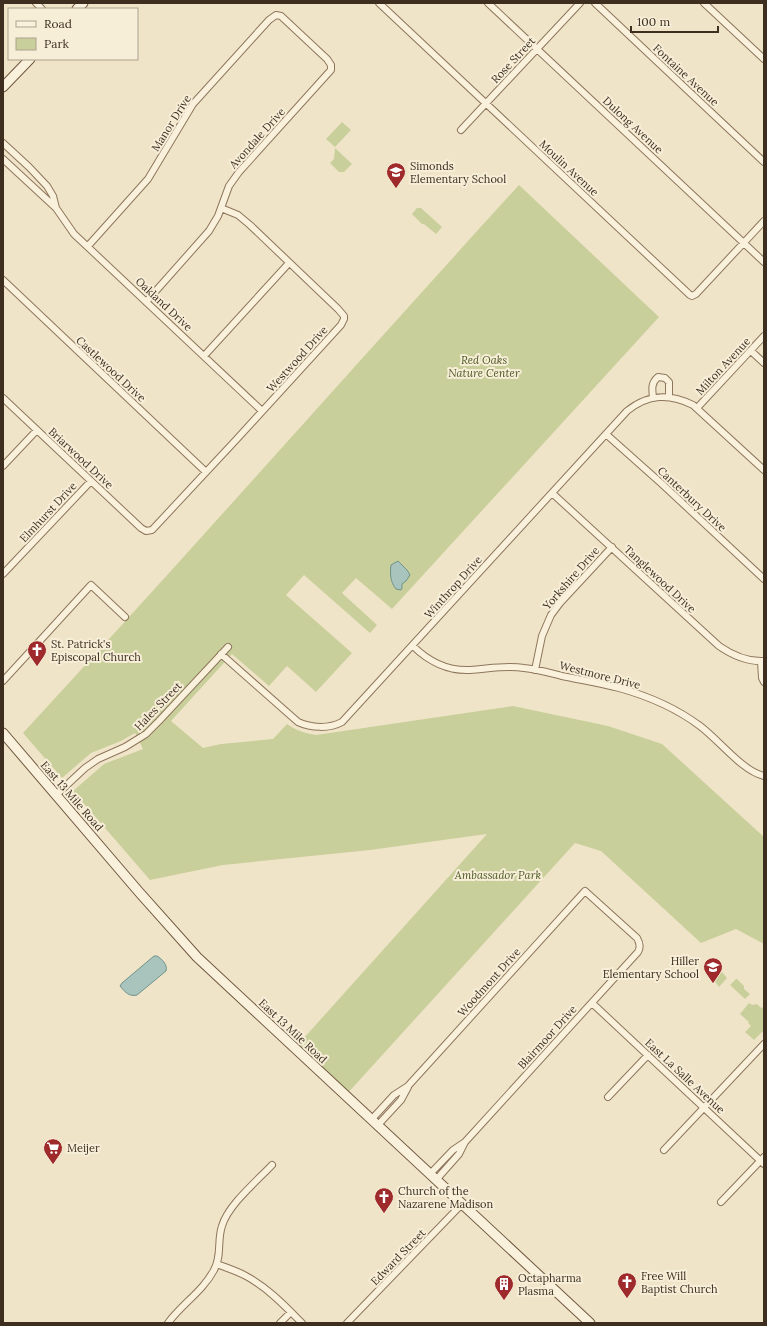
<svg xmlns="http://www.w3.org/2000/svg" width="767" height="1326" viewBox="0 0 767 1326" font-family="Lora,serif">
<rect width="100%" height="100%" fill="#f0e4c8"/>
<!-- green -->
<path fill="#c9cf9b" d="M342 122 351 130 335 147 326 139Z
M335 148 352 164 344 172H339L330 163 334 159Z
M519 185 659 317 392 609 356 578 342 593 377 625 370 633 304 575 286 595 352 653 316 692 287 666 269 686 232 654 171 721 203 748 221 744 273 739 287 724C297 731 305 733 316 735L513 706 608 726 662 744 764 837V944L736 929 701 943 601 851 575 843 346 1095 295 1048 487 834 370 850 223 865 150 880 73 791 104 764 143 749 135 733 121 741 91 753 62 778 23 733C190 552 353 367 519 185Z
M417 208H421L442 227 436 234 424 224H422L412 214Z
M722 972 727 978 719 987 714 980Z
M736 979H737L744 986V989L750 994 745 999 730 985Z
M749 1003 752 1005 757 1004 761 1008 762 1007 764 1009V1030L754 1040 745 1032 751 1026 748 1023 749 1022 740 1014Z"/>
<!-- water -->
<path fill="#a9c4bc" stroke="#6f938a" d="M398 561 407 570 410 575 406 581 402 584V588L401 590 396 589C390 582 390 573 391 565Z
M154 956H157C162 959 168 965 166 971L137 995C129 997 125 992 120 986L122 983Z"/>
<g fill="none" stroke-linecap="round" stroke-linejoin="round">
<defs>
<path id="street" d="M36 3 42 9
M379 3 690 295 692 296 696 294 764 221
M488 3 764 262
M595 3 764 162
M704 3 764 59
M461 130 580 3
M3 143 29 167 47 186 53 196 56 208 74 234 262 411
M3 159 56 208
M88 246 148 179 193 104 269 20 276 15 281 16 327 59 331 65V70L239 172 229 186 218 216 209 231 146 302
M3 280 206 472
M751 351 764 363
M204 356 289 263
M653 397C652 389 651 383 658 377L665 378 669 382V397
M3 398 141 528 146 531 152 530 235 441 341 325 344 319V316L338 309 250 225 238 215 221 208
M697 408 764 336
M607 435 662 484 764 579
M3 466 37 430
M552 493 719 646C732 655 747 662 764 661
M3 574 91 481
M413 646C428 661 448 671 470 670 488 669 505 665 524 668 537 669 550 673 562 676 581 680 600 683 619 688 648 696 676 708 700 726 719 740 742 771 764 776
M221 654 298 722C311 728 329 729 342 722L627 411C648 394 669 393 693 405L764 470
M761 661 762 678 764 682
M535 670 542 636 551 615 560 603 612 547
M3 681 91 585 125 617
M56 795 85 768 98 759 125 747 146 734 159 721 228 647
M592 1003 764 1164
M608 1097 648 1055
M371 1120 394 1095 408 1086 585 891 637 938C640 943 641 947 638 952L465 1142 453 1150 430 1174
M377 1126 401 1100 408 1087
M664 1150 764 1044
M436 1180 459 1154 465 1142
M721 1202 764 1157
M217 1264C227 1268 237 1271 246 1276 268 1288 285 1306 302 1323
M168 1323C182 1304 203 1291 214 1270 222 1256 217 1240 222 1226 228 1205 257 1181 272 1165
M280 1323 291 1312
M347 1323 462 1204"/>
<path id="secondary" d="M77 9 83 3
M3 87 30 59
M3 733 139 892 197 957 590 1323"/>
</defs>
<!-- street casing -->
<use href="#street" stroke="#8d765c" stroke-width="8"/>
<!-- secondary casing -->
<use href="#secondary" stroke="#6f573f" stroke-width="11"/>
<!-- street -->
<use href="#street" stroke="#faf1dc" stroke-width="6"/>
<!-- secondary -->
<use href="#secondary" stroke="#faf1dc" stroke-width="9"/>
</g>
<!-- icons -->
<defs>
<symbol id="school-pin" viewBox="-11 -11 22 30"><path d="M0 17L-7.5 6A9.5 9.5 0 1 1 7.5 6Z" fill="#9e2a2b" stroke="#f7eed8"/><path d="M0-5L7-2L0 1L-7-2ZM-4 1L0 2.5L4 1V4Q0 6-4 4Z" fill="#fff"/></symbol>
<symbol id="church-pin" viewBox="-11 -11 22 30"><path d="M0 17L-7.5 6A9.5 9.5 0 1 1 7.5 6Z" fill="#9e2a2b" stroke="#f7eed8"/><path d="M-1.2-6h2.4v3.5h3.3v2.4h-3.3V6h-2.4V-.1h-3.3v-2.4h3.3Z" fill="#fff"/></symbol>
<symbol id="supermarket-pin" viewBox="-11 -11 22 30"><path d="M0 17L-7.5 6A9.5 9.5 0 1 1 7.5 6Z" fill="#9e2a2b" stroke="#f7eed8"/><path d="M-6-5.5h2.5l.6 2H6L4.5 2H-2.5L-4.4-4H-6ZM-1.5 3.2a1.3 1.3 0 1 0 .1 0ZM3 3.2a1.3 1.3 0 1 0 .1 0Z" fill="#fff"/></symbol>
<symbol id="building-pin" viewBox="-11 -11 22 30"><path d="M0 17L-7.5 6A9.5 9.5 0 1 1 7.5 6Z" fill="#9e2a2b" stroke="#f7eed8"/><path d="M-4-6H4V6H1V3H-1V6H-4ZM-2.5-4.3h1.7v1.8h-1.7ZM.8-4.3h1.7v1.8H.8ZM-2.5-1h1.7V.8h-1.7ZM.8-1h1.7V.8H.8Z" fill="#fff"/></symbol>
</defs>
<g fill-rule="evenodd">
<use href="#school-pin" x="385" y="161" width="22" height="30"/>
<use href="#church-pin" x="26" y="639" width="22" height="30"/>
<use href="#school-pin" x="702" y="956" width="22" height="30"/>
<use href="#supermarket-pin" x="42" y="1137" width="22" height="30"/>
<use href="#church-pin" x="373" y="1186" width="22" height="30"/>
<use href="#church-pin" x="616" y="1271" width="22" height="30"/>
<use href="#building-pin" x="493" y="1273" width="22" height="30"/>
</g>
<g text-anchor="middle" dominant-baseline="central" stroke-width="4" stroke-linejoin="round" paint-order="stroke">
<!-- street labels -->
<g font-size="11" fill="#3d2e20" stroke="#f7eed8">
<text transform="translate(513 60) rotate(-47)">Rose Street</text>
<text transform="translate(686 75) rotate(43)">Fontaine Avenue</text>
<text transform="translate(171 123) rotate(-58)">Manor Drive</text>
<text transform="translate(633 125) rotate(43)">Dulong Avenue</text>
<text transform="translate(257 138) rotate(-48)">Avondale Drive</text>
<text transform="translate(569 168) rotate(43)">Moulin Avenue</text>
<text transform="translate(164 304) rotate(43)">Oakland Drive</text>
<text transform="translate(297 359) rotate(-48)">Westwood Drive</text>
<text transform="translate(723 366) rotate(-47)">Milton Avenue</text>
<text transform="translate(111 369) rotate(43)">Castlewood Drive</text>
<text transform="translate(81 458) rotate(43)">Briarwood Drive</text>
<text transform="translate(692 499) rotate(43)">Canterbury Drive</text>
<text transform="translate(48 512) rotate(-47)">Elmhurst Drive</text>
<text transform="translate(571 578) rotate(-49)">Yorkshire Drive</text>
<text transform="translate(660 579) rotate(43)">Tanglewood Drive</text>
<text transform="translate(453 587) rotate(-48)">Winthrop Drive</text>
<text transform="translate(600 675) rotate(14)">Westmore Drive</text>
<text transform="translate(158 706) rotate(-46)">Hales Street</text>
<text transform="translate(72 796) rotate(49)">East 13 Mile Road</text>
<text transform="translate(489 982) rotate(-48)">Woodmont Drive</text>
<text transform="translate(293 1031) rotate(43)">East 13 Mile Road</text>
<text transform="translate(547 1037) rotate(-48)">Blairmoor Drive</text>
<text transform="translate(685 1076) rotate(43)">East La Salle Avenue</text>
<text transform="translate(398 1257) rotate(-46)">Edward Street</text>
</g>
<!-- poi labels -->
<g font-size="11" fill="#3d2e20" stroke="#f7eed8" text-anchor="start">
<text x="410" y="166">Simonds<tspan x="410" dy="13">Elementary School</tspan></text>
<text x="51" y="644">St. Patrick's<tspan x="51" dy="13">Episcopal Church</tspan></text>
<text x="699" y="961" text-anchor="end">Hiller<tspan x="699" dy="13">Elementary School</tspan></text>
<text x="67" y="1148">Meijer</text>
<text x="398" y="1191">Church of the<tspan x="398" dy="13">Nazarene Madison</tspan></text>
<text x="641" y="1276">Free Will<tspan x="641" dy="13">Baptist Church</tspan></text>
<text x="518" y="1278">Octapharma<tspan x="518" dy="13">Plasma</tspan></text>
</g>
<!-- park labels -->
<g font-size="11" font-style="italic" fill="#4d5a26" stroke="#f7eed8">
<text x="484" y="360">Red Oaks<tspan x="484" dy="13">Nature Center</tspan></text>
<text x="498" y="875">Ambassador Park</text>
</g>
</g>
<!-- border -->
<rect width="767" height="1326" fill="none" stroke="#3d2e20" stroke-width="8"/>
<!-- legend -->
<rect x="8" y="8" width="130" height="52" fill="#f7eed8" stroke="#ada18e"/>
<rect x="16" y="21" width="20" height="6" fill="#faf1dc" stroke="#ada18e"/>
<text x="44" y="28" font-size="12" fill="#3d2e20">Road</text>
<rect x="16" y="38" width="20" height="12" fill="#c9cf9b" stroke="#ada18e"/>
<text x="44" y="48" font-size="12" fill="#3d2e20">Park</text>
<!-- scale -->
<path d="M631 26v6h87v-6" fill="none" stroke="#3d2e20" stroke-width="2"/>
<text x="637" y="26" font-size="12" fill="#3d2e20" stroke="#f7eed8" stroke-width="3" paint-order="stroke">100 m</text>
</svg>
